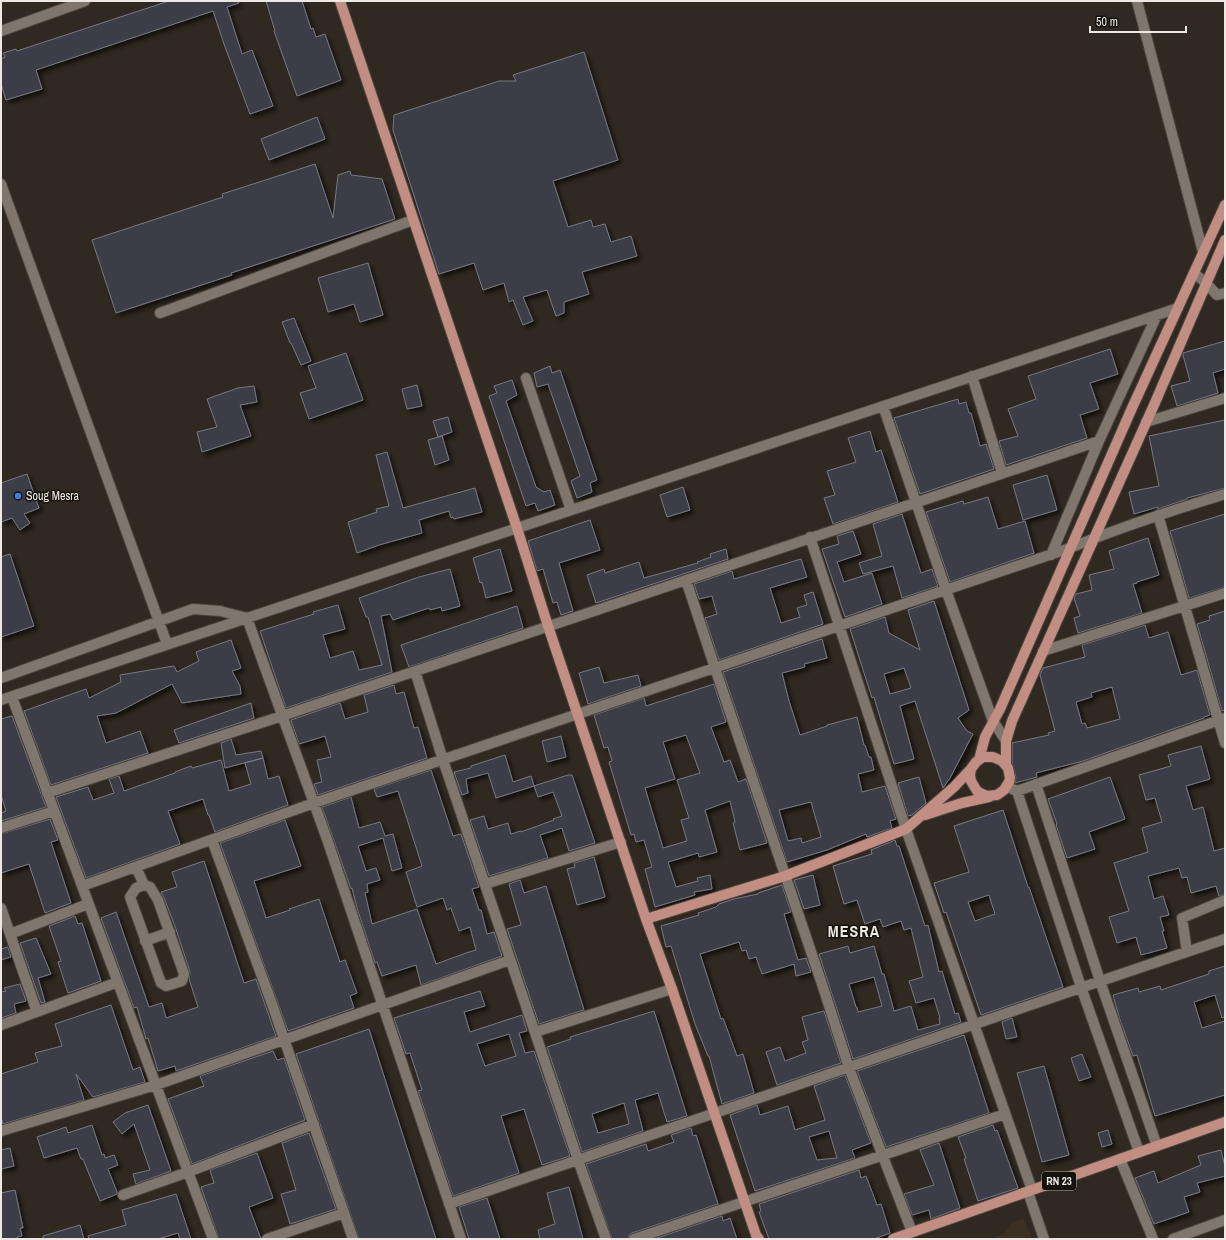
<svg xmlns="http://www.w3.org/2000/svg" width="1226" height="1240" viewBox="0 0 1226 1240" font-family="'Archivo Narrow',sans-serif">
<defs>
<filter id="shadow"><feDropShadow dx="3.5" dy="3.5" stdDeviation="2" flood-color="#0009"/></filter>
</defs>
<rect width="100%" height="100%" fill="#302921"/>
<!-- built -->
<path fill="#3b3023" d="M1024 1219 1032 1239H990L1004 1234 1012 1222Z"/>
<!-- building -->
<path fill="#3c3c47" stroke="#797985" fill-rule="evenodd" filter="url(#shadow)" d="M169 1H238L239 3 227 7 242 54 252 50 273 106 250 114 224 44 213 11 36 70 42 89 6 100 1 84V59L5 57 3 53 16 49 17 51Z
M266 1H302L311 29 313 28 316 37 325 34 341 80 297 96 274 31H275Z
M584 52 618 160 553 181 568 227 591 220 593 227 605 224 611 242 631 236 637 256 582 272 589 294 564 302V313L556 316 547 290 523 297 533 321 523 325 513 300 509 302 504 283 483 290 474 263 439 274 393 130 394 115 499 81H516L513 75Z
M317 117 325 139 269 160 261 139Z
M315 164 333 218 338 175 350 171 351 175 382 179 395 219 231 273 232 275 116 313 92 240 223 197 222 194Z
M368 263 383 315 360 322 354 304 328 312 318 278Z
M294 318 311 361 301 365 291 343H290L282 322Z
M1225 341V369L1213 373 1218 393 1177 406 1171 386 1190 381 1183 355V353Z
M1110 349 1118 374 1090 383 1099 409 1080 415 1087 438 1006 465 999 441 1018 436 1008 409 1036 399 1028 376Z
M346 353 363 400 309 419 300 393 316 388 308 366Z
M550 366 552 373 560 370 597 480 590 483 592 492 577 498 571 481 580 476 548 384 537 387 534 373Z
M512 380 517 395 506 401 536 487 544 492 550 490 555 505 538 511 535 503 526 506 489 396 497 393 494 386Z
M417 385 422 406 407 409 402 389Z
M254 386 257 402 240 405 251 436 202 452 197 432 217 427 207 399 238 388Z
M958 399 959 404 966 402 969 413H971L980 446 986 444 994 469 920 494 894 418Z
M448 417 452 432 438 437 433 421Z
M1225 420V488L1187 498V499L1158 509V507L1134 514 1129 492 1159 486 1149 436Z
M870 431 876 452 881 450 898 502 833 524 824 498 835 495 827 471 856 462 848 438Z
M442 436 449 460 435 465 428 440Z
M387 452 403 508 475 488 482 512 454 519 453 517 451 518 449 511 419 520 422 533 379 545 357 553 348 522 377 512 376 509 389 506 376 455Z
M27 474 39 508 24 514 30 523 20 530 12 518 1 522V483Z
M1047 475 1057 510 1023 520 1013 485Z
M683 487 690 510 667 517 660 495Z
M988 497 998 529 1025 521 1034 553 950 582 926 512 963 501 964 504Z
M902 514 921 573 932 569 938 586 902 598 893 566 863 574 859 563 882 556 873 524Z
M1225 514V587L1189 598 1170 531Z
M590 520 600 550 559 563 573 611 561 615 557 602 553 603 543 569 537 571 528 541Z
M853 531 861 554 837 562 844 582 872 573 882 604 845 617 822 549 839 544 837 536Z
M1148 538 1159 575 1137 582V583L1133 584 1142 613 1078 633 1074 618 1080 616 1074 598 1076 594 1092 590 1089 575 1114 569 1109 551Z
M500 549 512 591 486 598 482 582 480 583 473 558Z
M726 549 728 559 596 603 587 575 604 569 605 573 639 562 644 578 698 563 697 562 711 557 710 554Z
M10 554 34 626 1 637V557Z
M801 559 807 577 770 588 781 623 800 617 797 608 807 605 804 595 813 592 823 624 719 660 705 618 717 614 712 596 699 599 694 584 732 571 734 579Z
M450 569 460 606 442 611 441 607 430 610 429 608 393 620 390 614 381 616 392 672 286 708 260 631 314 614 313 612 338 605 345 629 323 635 330 658 353 651 359 670 382 665 368 617H366L359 598 419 577Z
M934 601 969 710 958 718 967 731 973 734 950 778 943 788 915 701 900 706 914 759 894 764 874 697 872 698 850 629 885 617 889 633 920 650 908 610ZM904 668 911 688 890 694 884 674Z
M517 606 523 628 409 667 401 645Z
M1225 611V710L1222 711 1197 624 1210 620 1209 616Z
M1145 625 1149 638 1168 632 1181 675 1197 670 1210 715 1204 717V718L1083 761 1036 773 1037 777 1015 783 1016 777 1012 763V743L1049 735 1048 733 1055 731 1040 675 1043 668 1085 657 1082 645ZM1112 687 1120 719 1087 728 1085 723 1082 724 1076 702 1092 697 1091 693Z
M822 639 827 658 804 664 805 667 782 673 789 701 800 735 827 726V725L857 717 864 745H865L869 757H871L874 770 858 774 862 792 885 786 896 819 890 821 892 828 867 837 866 834 827 850 787 862 723 672ZM811 802 821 837 802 843 801 838 788 841 779 810Z
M231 640 241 668 232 671 240 686 241 694 182 703 172 684 116 713 97 716 106 743 140 731 148 753 51 785 24 711 86 689 89 698 121 682 120 675 174 666 177 672 199 661 196 652Z
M599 667 604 683 638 675 641 686 588 704 579 673Z
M714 684 726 722 711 727 724 762 730 760 738 782 746 779 767 843 740 850 733 823 735 822 730 801 705 810 717 852 699 857 698 853 668 862 676 887 698 881 697 878 710 875 712 889 694 892 695 895 655 907 645 869 652 867 644 840 636 842 634 834 631 835 609 762 612 761 608 747 604 748 594 715 644 698 646 706ZM686 735 700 773 677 780 689 818 681 820 687 841 663 848 645 788 675 779 663 742Z
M394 685 396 694 404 692 414 728 418 727 427 758 318 795 314 784 322 782 317 760 331 757 325 736 299 744 291 720 340 703 345 719 368 712 364 695Z
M251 703 254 718 179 743 174 730Z
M12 716 46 807 1 821V813L6 811 1 795V719Z
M561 736 566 757 547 762 542 741Z
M231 739 236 755 261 751 263 758 225 768 221 743Z
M1201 746 1210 779 1186 786 1193 810 1203 807 1214 851 1225 848V894L1219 896 1216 886 1191 893 1187 877 1182 878 1179 868 1148 876 1154 899 1163 896 1169 915 1160 917 1164 931H1162L1167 948 1141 955 1136 937 1117 943 1109 917 1129 911 1114 863 1148 852 1142 828 1162 822 1155 798 1146 800 1139 775 1171 766 1168 755Z
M505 755 513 782 531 776 534 786 496 798 488 773 466 779 468 793 462 795 454 772 471 768V766Z
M263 758 268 779 279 776 288 805 215 832 209 815H208L203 799 168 811 180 844 86 878 56 797 88 787 93 800 114 793 109 779 119 776 124 791 175 773V772L191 766 192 768 221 760 229 791 251 784 245 763Z
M431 770 453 836 461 834 479 887 472 889 479 910H481L487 934 494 932 502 956 421 985 416 965 382 976 377 962 375 963 357 908 352 888 351 889 322 807 351 797 359 828 380 822 385 836 393 834 402 868 392 871 383 838 358 846 366 871 376 868 380 880 367 884 368 892 365 893 372 924 417 909 436 964 466 953 476 950 470 927 459 931 451 908 447 910 443 898 417 907 406 872 422 866 398 791 377 797 374 789Z
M568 775H572L595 843 569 851 562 828 540 835 548 858 489 876 470 820 484 816 488 829 508 823 511 834 521 831V832L554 820 553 819 562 816 553 792 538 797 534 786Z
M919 777 926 803 912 815 908 816 898 783Z
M1110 777 1125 819 1089 832 1095 849 1067 858 1056 825 1057 824 1048 799Z
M1003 810 1028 887H1029L1063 987 981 1015 946 912 944 913 934 883 969 872 954 826ZM989 895 995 914 975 921 968 902Z
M50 819 58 840 51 842 71 903 45 913 29 864 1 873V834Z
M285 820 301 866 254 881 266 918 290 910 289 909 319 899 340 962 345 960 357 993 350 996 354 1008 288 1031 220 843Z
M895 840 897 846H899L925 926 928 925 939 972 942 971 955 1014 958 1013 961 1022 853 1059 819 954 848 946 850 953 874 946 882 974H884L894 1011 911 1006 918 1030 940 1024 939 1018H940L934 998 916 1003 909 981 923 977 911 928 904 930 901 921 883 927 880 919 865 924 857 900 844 904 833 866 872 854 871 850ZM874 977 882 1006 858 1012 857 1007H856L849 984Z
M594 857 605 897 577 905 567 869 575 867 574 863Z
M204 861 244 983 256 979 276 1036 176 1071 175 1066 158 1071 148 1038 146 1039 137 1007 134 1008 101 918 116 912 149 1007 162 1003 166 1018 198 1007 189 979 190 972 176 929 164 898 161 892 177 887 172 872Z
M813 875 820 905 804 909 794 880Z
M520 880 524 893 546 886 584 1010 539 1024 507 929 521 925 509 884Z
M782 885 791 912 784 914 798 960 806 958 811 972 796 976 794 964 762 974 756 957 749 959 746 950 742 951 739 942 700 954 721 1019 723 1018 737 1056 743 1054 754 1093 722 1104 709 1056H708L695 1024 671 946 666 947 661 926 699 915 698 913 716 907 719 904 734 899 758 894V893Z
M75 916 78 924 82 923 101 981 68 993 58 962 61 961 49 926Z
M36 938 51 974 38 978 45 1002 41 1003 20 943Z
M8 947 11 957 1 960V949Z
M1225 966V1017L1222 1018 1215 995 1194 1002 1202 1028 1225 1021V1095L1155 1116 1137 1055 1133 1056 1119 1017 1113 995 1138 988 1139 992 1160 986 1161 990 1209 974V971Z
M20 984 26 1001 14 1004 16 1013 1 1018V992L6 991 4 988Z
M480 991 485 1006 464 1012 470 1032 522 1015 527 1031 519 1033 525 1053 534 1051 570 1156 542 1165 524 1109 501 1116 519 1173 453 1196 418 1091 422 1090 410 1053 406 1054 394 1018ZM509 1034 516 1056 485 1066 477 1044Z
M111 1005 133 1070 140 1067 145 1082 93 1097 76 1074 84 1100 3 1124 1 1117V1074L38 1062 35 1053 62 1046 55 1024Z
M654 1011 687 1116 667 1122 658 1093 635 1100 643 1131 582 1152 547 1047 571 1039 570 1037ZM624 1103 629 1124 598 1133 592 1114Z
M824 1011 841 1063 777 1085 766 1052 780 1047 785 1061 806 1053 802 1042 808 1040 802 1017Z
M1012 1018 1017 1037 1006 1039 1002 1022Z
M369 1029 436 1239H359L296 1054Z
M964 1035 989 1113 886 1147 857 1071Z
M273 1051 277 1060 284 1058 305 1120 192 1164 168 1099 204 1086 200 1076Z
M1082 1054 1091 1077 1079 1081 1071 1058Z
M1044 1066 1069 1155 1042 1162 1017 1073Z
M845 1075 871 1143 852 1150 855 1158 755 1191 730 1115 757 1105 760 1115 788 1106 795 1130 825 1120 814 1086ZM829 1131 837 1158 817 1160 809 1137Z
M148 1105 171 1171 136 1184 133 1174 150 1170 134 1124 122 1134 113 1122 125 1113Z
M92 1125 102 1155 104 1154 105 1158 114 1155 118 1165 108 1169 117 1192V1194L100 1201 83 1159H81L77 1148 44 1158 37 1137 66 1127 68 1133Z
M993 1125 995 1131 997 1130 1018 1188 978 1201 964 1159 966 1158 958 1137Z
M691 1128 693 1136 696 1135 718 1204 632 1233 629 1235 628 1239H612L586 1164 646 1144 648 1151 674 1142 671 1135Z
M1108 1130 1112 1144 1102 1147 1098 1133Z
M309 1133 336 1209 290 1224 281 1194 296 1190 282 1143Z
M939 1143 960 1208 931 1219 929 1210 912 1215 904 1194 934 1185 920 1150Z
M10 1148 14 1166 1 1169V1150Z
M1221 1150 1225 1167V1176L1197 1183 1200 1192 1184 1197 1189 1212 1154 1224 1135 1178 1154 1171 1158 1183 1201 1165 1198 1156Z
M257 1153 273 1198 249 1207 261 1239H219L201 1187 214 1183 210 1170Z
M859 1170 861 1178 866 1176 877 1205 881 1204 890 1233 874 1239H769L759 1212 761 1211 759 1204Z
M569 1187 583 1239H540L538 1230 555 1224 547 1193Z
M15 1190 23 1228H20L22 1236 17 1237V1239H1V1193Z
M176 1194 191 1239H180L178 1233 158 1239H89L88 1236 126 1225 122 1210Z
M487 1198 500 1239H469L459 1207Z
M722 1216 723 1221 730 1218 737 1239H654Z
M80 1225 84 1239H43V1236Z"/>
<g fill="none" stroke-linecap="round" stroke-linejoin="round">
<defs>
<path id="minor" d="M1137 1 1203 252
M1 31 85 1
M1 184 167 644
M1194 273 1206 283 1217 295 1225 293
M160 313 413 220
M972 376 1002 473
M526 378 571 510
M883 406 946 590 993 721 1006 741
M1146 422 1225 398
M1158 515 1225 743
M810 537 906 829 1032 1190
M1051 555 1099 441 1157 315
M686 580 715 668 824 990 849 1068 912 1232
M1043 651 1225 593
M415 671 443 760 578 1160 606 1239
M1 678 193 609 220 611 247 618 328 842 461 1239
M12 697 213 1239
M1 700 1178 308
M1036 784 1100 981 1157 1146
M1012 789 1017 791 1225 718
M1017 791 1081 987 1139 1152
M47 793 282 716 1099 441
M1 828 54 811
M212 840 272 1004 353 1239
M136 867 144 885 150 887 158 900 184 974 182 981 166 986 161 983 130 897 136 888 144 885
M485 884 621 842
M82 886 314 803 1070 548C1121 527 1173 510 1225 494
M1 908 37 1012
M10 934 88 904
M145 941 170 932
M1187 952 1182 918 1225 900
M1 1025 118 982
M535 1032 672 989
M1 1131 156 1085 510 960
M1120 1159 1153 1239
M1028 1192 1044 1239
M123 1195 188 1172 314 1124
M449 1204 1133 970 1225 939
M267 1239 344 1213
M634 1239 1005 1114
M1173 1239 1225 1220"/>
<path id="major" d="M340 1 517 528 548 626 646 919 672 989 756 1235 759 1239
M979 760 985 737 1000 709 1132 408 1225 205
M1006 764V741L1012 721 1154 405 1225 240
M925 815 962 803 989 797
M646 919 785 876 906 829 954 787 971 769 976 762 983 757H993L1002 761 1008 768 1010 778 1009 782 1004 790 997 795 987 796 982 794 977 791 971 781 970 775 971 769
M893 1239 1225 1122"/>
</defs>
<!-- minor casing -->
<use href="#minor" stroke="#4b453e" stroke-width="12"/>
<!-- major casing -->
<use href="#major" stroke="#4b453e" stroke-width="12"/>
<!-- minor -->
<use href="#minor" stroke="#7f776d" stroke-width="10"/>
<!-- major -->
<use href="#major" stroke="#c28d83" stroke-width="10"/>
</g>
<!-- markers -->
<circle fill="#3f7fe0" stroke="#15120e" stroke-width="1.5" cx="18" cy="496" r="4"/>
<g text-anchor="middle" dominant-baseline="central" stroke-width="3" stroke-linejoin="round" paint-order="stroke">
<!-- shield labels -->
<rect fill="#15120e" stroke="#aca8a3" stroke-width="1" x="1042" y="1172" width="34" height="18" rx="3"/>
<g font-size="11" font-weight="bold" fill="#ede8e3">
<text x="1059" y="1181">RN 23</text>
</g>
<!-- poi labels -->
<g font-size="12" fill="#ede8e3" stroke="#15120e" text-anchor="start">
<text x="26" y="496">Soug Mesra</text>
</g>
<!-- district labels -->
<g font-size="16" font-weight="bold" letter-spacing="1" fill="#ede8e3" stroke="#15120e">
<text x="854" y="931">MESRA</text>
</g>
</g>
<!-- border -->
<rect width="1226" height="1240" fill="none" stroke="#ede8e3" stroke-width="4"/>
<!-- scale -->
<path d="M1090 26v6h96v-6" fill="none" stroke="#ede8e3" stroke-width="2"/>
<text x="1096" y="26" font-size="12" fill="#ede8e3" stroke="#15120e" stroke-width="3" paint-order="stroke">50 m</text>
</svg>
